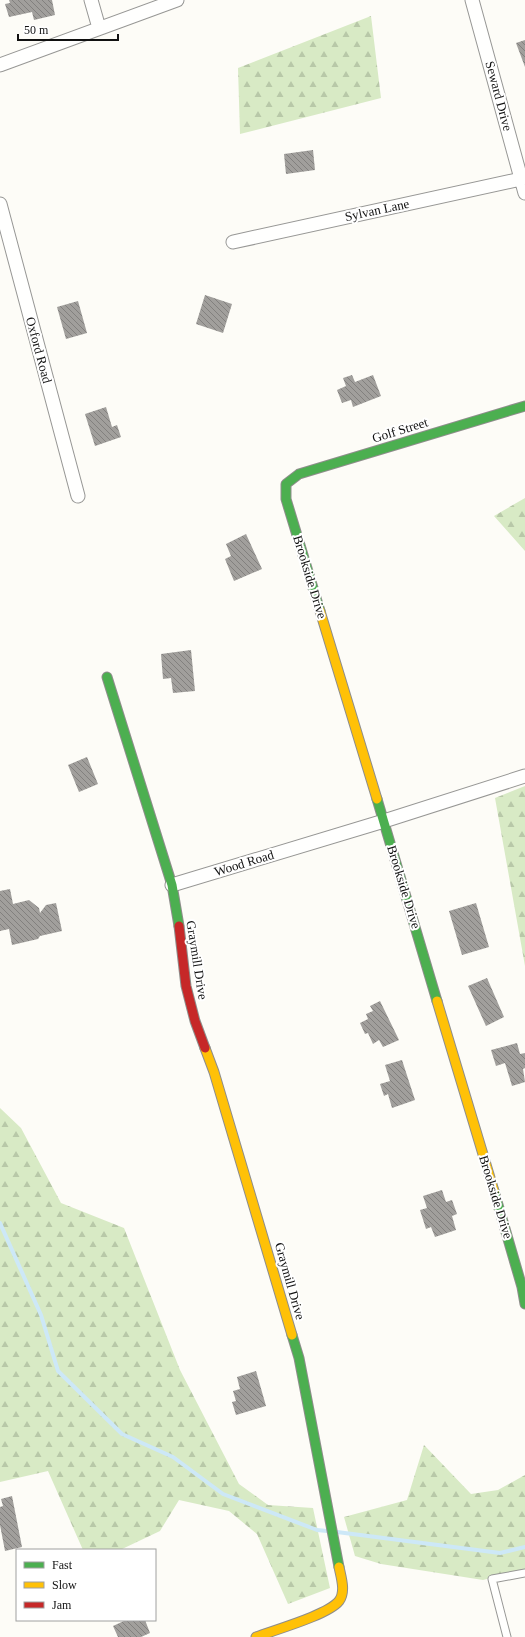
<svg xmlns="http://www.w3.org/2000/svg" width="525" height="1637" viewBox="0 0 525 1637" font-family="'Times New Roman',serif">
<defs>
<pattern id="forest-firs" width="22" height="20" patternUnits="userSpaceOnUse"><rect width="22" height="20" fill="#d8eac5"/><path d="M5 1l3.5 6h-7zM16 11l3.5 6h-7z" fill="#b8c8a8"/></pattern>
<pattern id="building-back-hatch" width="6" height="6" patternUnits="userSpaceOnUse"><rect width="6" height="6" fill="#a19f9c"/><path d="M-1 5l2 2M0 0l6 6M5-1l2 2" fill="none" stroke="#82807e"/></pattern>
</defs>
<rect width="100%" height="100%" fill="#fdfcf7"/>
<!-- forest -->
<path fill="url(#forest-firs)" d="M371 16 381 98 240 134 238 68Z
M525 498V551L494 516Z
M525 786V966L495 798Z
M0 1108 21 1128 61 1203 124 1228 180 1370 239 1484 268 1505 313 1508 330 1588 288 1604 257 1534 229 1511 179 1500 160 1531 120 1550H83L48 1471 0 1482Z
M424 1445 471 1494 498 1490 525 1475V1569L483 1580 381 1564 355 1556 344 1517 407 1500Z"/>
<g fill="none" stroke-linecap="round" stroke-linejoin="round">
<!-- stream -->
<path stroke="#cde8f7" stroke-width="4" d="M0 1223 41 1315 58 1371 122 1434 173 1457 223 1494 317 1530 327 1531
M337 1532 500 1553 525 1547"/>
</g>
<!-- building -->
<path fill="url(#building-back-hatch)" d="M9 0H52L55 15 34 20 32 12 9 17 5 4 10 3Z
M525 40V67L516 43Z
M313 150 315 170 286 174 284 154Z
M205 295 232 304 223 333 196 324Z
M78 301 87 333 66 339 57 307Z
M352 375 355 382 373 375 381 396 353 407 351 400 342 403 337 390 346 386 343 378Z
M106 407 112 427 117 425 121 437 95 446 85 414Z
M246 534 262 569 234 581 225 559 231 556 226 544Z
M191 650 195 691 173 693 171 678 163 679 161 654Z
M87 757 98 784 79 792 68 765Z
M10 889 13 904 29 900 39 908 40 913 46 905 56 903 62 931 40 936 38 939 12 945 9 929 0 931V891Z
M476 903 489 947 462 955 449 911Z
M487 978 504 1017 486 1026 468 986Z
M380 1001 399 1040 383 1047 379 1040 373 1044 368 1033 365 1034 360 1023 368 1019 366 1014 373 1011 370 1006Z
M517 1043 520 1054 525 1053V1068L523 1069 525 1082 512 1086 505 1063 496 1066 491 1050Z
M402 1060 415 1100 392 1108 388 1094 384 1096 380 1084 390 1081 385 1065Z
M442 1190 446 1202 452 1200 457 1214 452 1216 456 1230 435 1237 431 1227 426 1229 420 1210 427 1208 423 1196Z
M256 1371 266 1406 236 1415 232 1402 236 1401 233 1391 240 1389 237 1377Z
M12 1496 22 1547 5 1551 0 1525V1507L3 1506 1 1499Z
M126 1620H145L150 1633 141 1637H118L113 1626Z"/>
<g fill="none" stroke-linecap="round" stroke-linejoin="round">
<defs>
<path id="lane" d="M507 1637 492 1579 525 1573"/>
<path id="street" d="M91 0 99 28
M472 0 525 193
M0 65 177 0
M0 204 78 496
M233 242 521 179
M172 885 384 821 525 776"/>
<path id="fast" d="M320 611 286 499V484L299 474 525 406
M107 677 172 885 179 926
M377 799 437 1001
M494 1191 522 1287 525 1304
M292 1335 299 1358 339 1567"/>
<path id="slow" d="M320 611 377 799
M437 1001 494 1191
M205 1048 214 1072 292 1335
M256 1637C274 1630 328 1615 339 1601 346 1592 341 1577 339 1567"/>
<path id="jam" d="M179 926 186 986 195 1021 205 1048"/>
</defs>
<!-- lane casing -->
<use href="#lane" stroke="#979795" stroke-width="9"/>
<!-- street casing -->
<use href="#street" stroke="#979795" stroke-width="15"/>
<!-- fast casing -->
<use href="#fast" stroke="#8e8d8b" stroke-width="11"/>
<!-- slow casing -->
<use href="#slow" stroke="#8e8d8b" stroke-width="11"/>
<!-- jam casing -->
<use href="#jam" stroke="#8e8d8b" stroke-width="11"/>
<!-- lane -->
<use href="#lane" stroke="#fffffe" stroke-width="7"/>
<!-- street -->
<use href="#street" stroke="#fffffe" stroke-width="13"/>
<!-- fast -->
<use href="#fast" stroke="#4caf50" stroke-width="9"/>
<!-- slow -->
<use href="#slow" stroke="#ffc107" stroke-width="9"/>
<!-- jam -->
<use href="#jam" stroke="#c62828" stroke-width="9"/>
</g>
<g text-anchor="middle" dominant-baseline="central" stroke-width="4" stroke-linejoin="round" paint-order="stroke">
<!-- street labels -->
<g font-size="13" fill="#111" stroke="#fff">
<text transform="translate(499 96) rotate(75)">Seward Drive</text>
<text transform="translate(377 210) rotate(-12)">Sylvan Lane</text>
<text transform="translate(39 350) rotate(75)">Oxford Road</text>
<text transform="translate(400 430) rotate(-17)">Golf Street</text>
<text transform="translate(310 577) rotate(73)">Brookside Drive</text>
<text transform="translate(244 863) rotate(-17)">Wood Road</text>
<text transform="translate(404 887) rotate(73)">Brookside Drive</text>
<text transform="translate(197 960) rotate(81)">Graymill Drive</text>
<text transform="translate(496 1197) rotate(73)">Brookside Drive</text>
<text transform="translate(290 1281) rotate(74)">Graymill Drive</text>
</g>
</g>
<!-- legend -->
<rect x="16" y="1549" width="140" height="72" fill="#ffffff" stroke="#a0a0a0"/>
<rect x="24" y="1562" width="20" height="6" fill="#4caf50" stroke="#a0a0a0"/>
<text x="52" y="1569" font-size="12" fill="#111111">Fast</text>
<rect x="24" y="1582" width="20" height="6" fill="#ffc107" stroke="#a0a0a0"/>
<text x="52" y="1589" font-size="12" fill="#111111">Slow</text>
<rect x="24" y="1602" width="20" height="6" fill="#c62828" stroke="#a0a0a0"/>
<text x="52" y="1609" font-size="12" fill="#111111">Jam</text>
<!-- scale -->
<path d="M18 34v6h100v-6" fill="none" stroke="#111111" stroke-width="2"/>
<text x="24" y="34" font-size="12" fill="#111111" stroke="#ffffff" stroke-width="3" paint-order="stroke">50 m</text>
</svg>
